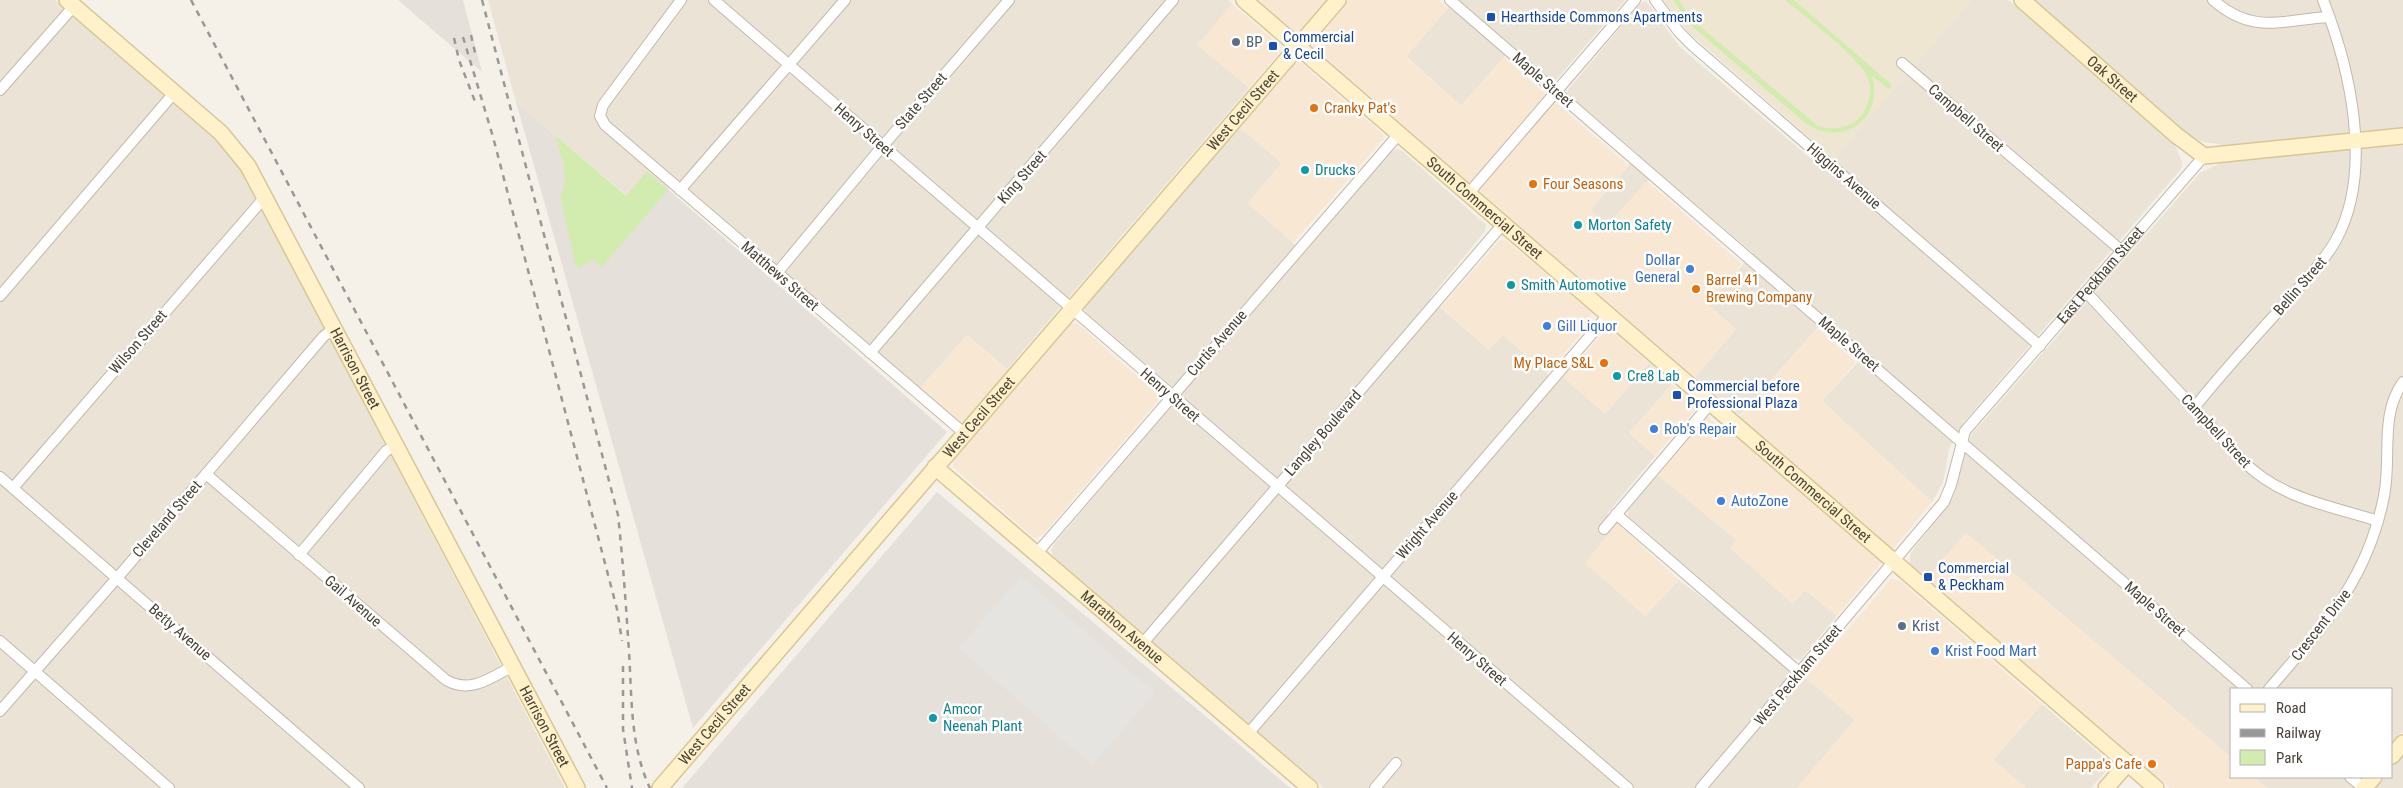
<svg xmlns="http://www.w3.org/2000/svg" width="2403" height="788" viewBox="0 0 2403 788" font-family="'Roboto Condensed',sans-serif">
<rect width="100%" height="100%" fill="#f5f1e9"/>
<!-- residential -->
<path fill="#eae3d6" d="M0 0H55L220 144 239 166 565 788H0Z
M488 0H1228L1232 4 1198 45 1249 88 1007 369 967 335 920 388 677 179 668 190 627 196 516 102Z
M1455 0H1625L1556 80 1550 78 1513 47 1461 106 1406 56Z
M1971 0H2008L2173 141 2182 162 2181 169 1963 423 1949 449 1943 482 1932 502 1822 401 1867 352 1827 317 1740 415 1695 377 1736 329 1708 305 1753 253 1657 171 1607 226 1590 210 1638 154 1570 96 1567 91 1641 3 1646 1 1680 47 1824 170Z
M2031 0H2403V129L2224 145 2204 142 2189 136Z
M1239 127 1282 163 1248 203 1303 252 1390 152 1397 149 1401 150 1486 225 1485 231 1430 298 1489 350 1503 335 1558 383 1563 377 1605 414 1649 363 1672 384 1629 433 1655 456 1607 514 1617 523 1586 563 1645 616 1679 580 1806 678 1855 720 1797 788H1324L1053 556 1051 550 1055 543 1181 394 1085 312 1084 307Z
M2403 143V730L2392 743V689H2232V758L1966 533 1927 578 1910 564V554L1952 499 1971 435 2200 173 2227 160Z
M1658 475 1737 540 1730 548 1793 603 1805 590 1837 616 1800 660 1790 657 1628 516V510Z
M2042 704 2108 761 2106 771 2091 788H2026L1993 760Z
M2403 753V788H2374L2383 777H2392V767Z
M2254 777H2363L2353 788H2267Z"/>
<!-- commercial -->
<path fill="#f8e8d3" d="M1258 0H1328L1302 29 1296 32Z
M1347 0H1438L1448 8 1406 57 1461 106 1504 58 1629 166 1590 210 1607 225 1647 181 1742 264 1708 305 1736 329 1695 377 1313 47V40Z
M1232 4 1274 40 1278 47V54L1249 88 1197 45Z
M1300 62 1382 133 1384 138 1293 243 1248 203 1282 163 1239 127 1293 65Z
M1500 240 1507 241 1591 312V321L1587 327 1547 373 1503 335 1489 350 1441 307Z
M1077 323 1159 396 1157 402 1045 532 1037 538 1033 537 953 467 952 459 973 433 920 388 967 335 1020 381 1070 324Z
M1817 328 1856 362 1822 401 1932 502 1837 616 1805 590 1793 604 1730 548 1736 540 1658 475 1708 417 1727 432Z
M1606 330 1612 331 1649 363 1605 414 1563 377Z
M1672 384 1696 404V409L1655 456 1629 433Z
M1617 523 1679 580 1645 616 1585 563Z
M1966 533 2232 758V777H2254L2267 788H2170L2133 756 1927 578Z
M1891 579 1900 581 2042 704 1993 759 2026 788H1797L1855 720 1806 678Z"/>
<!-- industrial -->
<path fill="#e5e0da" d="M398 0H463L482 72 421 20Z
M516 102 626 196 647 171 947 432 693 728Z
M937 492 1221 729 1290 788H682Z"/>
<!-- education -->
<path fill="#efe6d2" d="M1663 0H1971L1834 159 1688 32Z"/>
<!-- green -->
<path fill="#d2ecaf" d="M1674 0H1679L1689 17 1818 126C1832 130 1847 129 1858 119 1869 108 1874 90 1867 76 1859 57 1804 16 1785 0H1794L1892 85 1889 89 1872 76C1885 120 1840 149 1804 122L1686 21Z
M555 135 626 196 647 171 668 190 602 267 593 259 578 269 575 262 560 197 565 183 564 165Z"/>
<!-- parking -->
<path fill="#e6e4e0" d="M1021 576 1155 693 1092 765 959 648Z"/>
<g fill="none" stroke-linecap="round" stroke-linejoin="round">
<defs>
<g id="street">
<path d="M681 0 603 105 600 116 605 125 964 433"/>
<path d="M714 0 1628 788"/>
<path d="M1450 0 2247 689"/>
<path d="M1655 0 1679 32 1693 46 2040 346"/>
<path d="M2213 0C2253 35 2281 20 2329 17"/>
<path d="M1902 63 2122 251"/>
<path d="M0 90 74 6"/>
<path d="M680 190 845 0"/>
<path d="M1468 194 1635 0"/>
<path d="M777 273 875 155 1009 0"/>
<path d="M2086 292 2245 463C2282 499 2331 506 2378 521"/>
<path d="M0 296 174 93"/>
<path d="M870 353 1173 0"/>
<path d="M2194 408C2224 370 2257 335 2289 299 2305 280 2324 262 2336 240 2374 171 2350 68 2323 0"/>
<path d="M206 474 446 680C470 694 491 678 513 666"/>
<path d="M0 477 359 788"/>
<path d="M13 488 265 197"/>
<path d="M1616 514 1800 673"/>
<path d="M1604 529 1711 403"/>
<path d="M1037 553 1399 134"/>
<path d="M299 555 386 451 396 445"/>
<path d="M0 641 169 788"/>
<path d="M1143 643 1503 224"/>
<path d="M2269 689C2323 626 2367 582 2384 496 2392 457 2379 416 2403 382"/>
<path d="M0 711 124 570 323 337 334 328"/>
<path d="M1247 735 1608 315"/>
<path d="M2350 777 2364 788"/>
<path d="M1375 788 1396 763"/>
<path id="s1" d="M1701 788 1944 502 1951 485 1965 431 2204 156"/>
</g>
<g id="secondary">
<path id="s2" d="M67 0 221 133 248 166 577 788"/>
<path id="s3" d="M1244 0 2156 788"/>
<path id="s4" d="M2022 0 2176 135 2204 156 2403 136"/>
<path id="s5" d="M935 467 1310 788"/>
<path d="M2392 756 2403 743"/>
<path id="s6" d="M660 788 1338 0"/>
<path d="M2106 788 2128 763"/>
<path d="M2364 788 2374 777"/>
</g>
</defs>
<!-- street casing -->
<use href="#street" stroke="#c2b9aa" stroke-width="12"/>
<!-- secondary casing -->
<use href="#secondary" stroke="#d8c696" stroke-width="18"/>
<!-- street -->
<use href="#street" stroke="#fff" stroke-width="10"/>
<!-- secondary -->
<use href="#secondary" stroke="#fff1c9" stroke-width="15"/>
<!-- rail -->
<path stroke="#989898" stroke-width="2.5" stroke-dasharray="6 6" stroke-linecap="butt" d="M191 0 607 788
M482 0 618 515C623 561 626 606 629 652 632 698 630 746 650 788
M471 35 476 57
M463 37 493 137 617 609 622 641
M454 38 459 60 476 104
M623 666V729L632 788"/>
</g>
<!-- markers -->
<g fill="#1a4fb4" stroke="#fff" stroke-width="2">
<rect x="1486" y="12" width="10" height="10" rx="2.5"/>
<rect x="1268" y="41" width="10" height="10" rx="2.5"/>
<rect x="1672" y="390" width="10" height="10" rx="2.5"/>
<rect x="1923" y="572" width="10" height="10" rx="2.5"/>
</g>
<g fill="#5c6f8a" stroke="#fff" stroke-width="2">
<circle cx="1236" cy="42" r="5"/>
<circle cx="1902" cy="626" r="5"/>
</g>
<g fill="#e8710a" stroke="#fff" stroke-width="2">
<circle cx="1314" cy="108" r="5"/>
<circle cx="1533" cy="184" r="5"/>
<circle cx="1696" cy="289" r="5"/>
<circle cx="1604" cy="363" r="5"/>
<circle cx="2152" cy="764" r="5"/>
</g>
<g fill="#0f9aa8" stroke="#fff" stroke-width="2">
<circle cx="1305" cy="170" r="5"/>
<circle cx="1578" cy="225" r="5"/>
<circle cx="1511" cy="285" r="5"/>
<circle cx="1617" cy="376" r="5"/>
<circle cx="933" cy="718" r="5"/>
</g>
<g fill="#3f7fe0" stroke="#fff" stroke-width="2">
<circle cx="1690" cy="269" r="5"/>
<circle cx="1547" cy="326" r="5"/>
<circle cx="1654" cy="429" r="5"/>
<circle cx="1721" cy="501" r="5"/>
<circle cx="1935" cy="651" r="5"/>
</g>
<g text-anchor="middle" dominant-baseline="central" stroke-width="5" stroke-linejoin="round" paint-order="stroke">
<!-- transit labels -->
<g font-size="15" fill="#164399" stroke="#fff" text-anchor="start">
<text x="1501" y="17">Hearthside Commons Apartments</text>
<text x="1283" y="37">Commercial<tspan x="1283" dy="17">&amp; Cecil</tspan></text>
<text x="1687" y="386">Commercial before<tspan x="1687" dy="17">Professional Plaza</tspan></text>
<text x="1938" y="568">Commercial<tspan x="1938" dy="17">&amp; Peckham</tspan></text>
</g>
<!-- service labels -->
<g font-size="15" fill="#4e5e75" stroke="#fff" text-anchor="start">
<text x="1246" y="42">BP</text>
<text x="1912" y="626">Krist</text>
</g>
<!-- street labels -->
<g font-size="15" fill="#494236" stroke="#fff">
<text stroke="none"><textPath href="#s4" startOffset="120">Oak Street</textPath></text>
<text transform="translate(1543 80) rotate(41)">Maple Street</text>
<text transform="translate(921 101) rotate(-49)">State Street</text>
<text stroke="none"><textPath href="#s6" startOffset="894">West Cecil Street</textPath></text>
<text transform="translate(1966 118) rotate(41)">Campbell Street</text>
<text transform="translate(864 130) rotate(41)">Henry Street</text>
<text transform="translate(1844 176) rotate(41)">Higgins Avenue</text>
<text transform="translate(1022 177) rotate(-49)">King Street</text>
<text stroke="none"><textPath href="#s3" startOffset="318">South Commercial Street</textPath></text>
<text stroke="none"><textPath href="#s1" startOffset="656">East Peckham Street</textPath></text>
<text transform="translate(780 276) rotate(41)">Matthews Street</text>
<text transform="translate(2300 286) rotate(-49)">Bellin Street</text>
<text transform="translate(138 342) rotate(-49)">Wilson Street</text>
<text transform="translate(1217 343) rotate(-49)">Curtis Avenue</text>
<text transform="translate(1849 344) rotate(41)">Maple Street</text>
<text stroke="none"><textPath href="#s2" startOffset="475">Harrison Street</textPath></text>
<text transform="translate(1170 395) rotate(41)">Henry Street</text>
<text stroke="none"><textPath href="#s6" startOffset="489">West Cecil Street</textPath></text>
<text transform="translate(2216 431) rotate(47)">Campbell Street</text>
<text transform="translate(1323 433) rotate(-49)">Langley Boulevard</text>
<text stroke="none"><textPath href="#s3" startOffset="752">South Commercial Street</textPath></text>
<text transform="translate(167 519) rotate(-49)">Cleveland Street</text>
<text transform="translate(1427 525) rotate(-49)">Wright Avenue</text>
<text transform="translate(353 601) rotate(41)">Gail Avenue</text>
<text transform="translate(2155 609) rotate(41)">Maple Street</text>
<text transform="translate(2321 625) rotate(-52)">Crescent Drive</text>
<text stroke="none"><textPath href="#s5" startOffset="246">Marathon Avenue</textPath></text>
<text transform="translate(180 632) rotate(41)">Betty Avenue</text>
<text transform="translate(1477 659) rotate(41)">Henry Street</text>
<text transform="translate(1798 675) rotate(-50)">West Peckham Street</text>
<text stroke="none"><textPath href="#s6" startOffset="84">West Cecil Street</textPath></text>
<text stroke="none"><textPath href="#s2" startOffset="880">Harrison Street</textPath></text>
</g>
<!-- food labels -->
<g font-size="15" fill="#c56008" stroke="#fff" text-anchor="start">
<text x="1324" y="108">Cranky Pat's</text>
<text x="1543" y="184">Four Seasons</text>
<text x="1706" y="280">Barrel 41<tspan x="1706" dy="17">Brewing Company</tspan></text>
<text x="1594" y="363" text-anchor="end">My Place S&amp;L</text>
<text x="2142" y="764" text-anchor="end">Pappa's Cafe</text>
</g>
<!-- culture labels -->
<g font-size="15" fill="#0d838f" stroke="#fff" text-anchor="start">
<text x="1315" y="170">Drucks</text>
<text x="1588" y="225">Morton Safety</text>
<text x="1521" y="285">Smith Automotive</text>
<text x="1627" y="376">Cre8 Lab</text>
<text x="943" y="709">Amcor<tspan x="943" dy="17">Neenah Plant</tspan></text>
</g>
<!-- shop labels -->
<g font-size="15" fill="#366cbe" stroke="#fff" text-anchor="start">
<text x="1680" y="260" text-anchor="end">Dollar<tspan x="1680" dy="17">General</tspan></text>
<text x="1557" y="326">Gill Liquor</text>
<text x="1664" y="429">Rob's Repair</text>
<text x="1731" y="501">AutoZone</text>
<text x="1945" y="651">Krist Food Mart</text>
</g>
</g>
<!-- legend -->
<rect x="2230" y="688" width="162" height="90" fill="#ffffff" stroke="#b6b3af"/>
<rect x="2240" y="704" width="25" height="8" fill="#fff1c9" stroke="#b6b3af"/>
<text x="2276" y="713" font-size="15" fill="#494236">Road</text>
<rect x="2240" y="729" width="25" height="8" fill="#989898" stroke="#b6b3af"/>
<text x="2276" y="738" font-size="15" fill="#494236">Railway</text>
<rect x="2240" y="750" width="25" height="15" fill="#d2ecaf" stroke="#b6b3af"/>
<text x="2276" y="763" font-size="15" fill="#494236">Park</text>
</svg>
